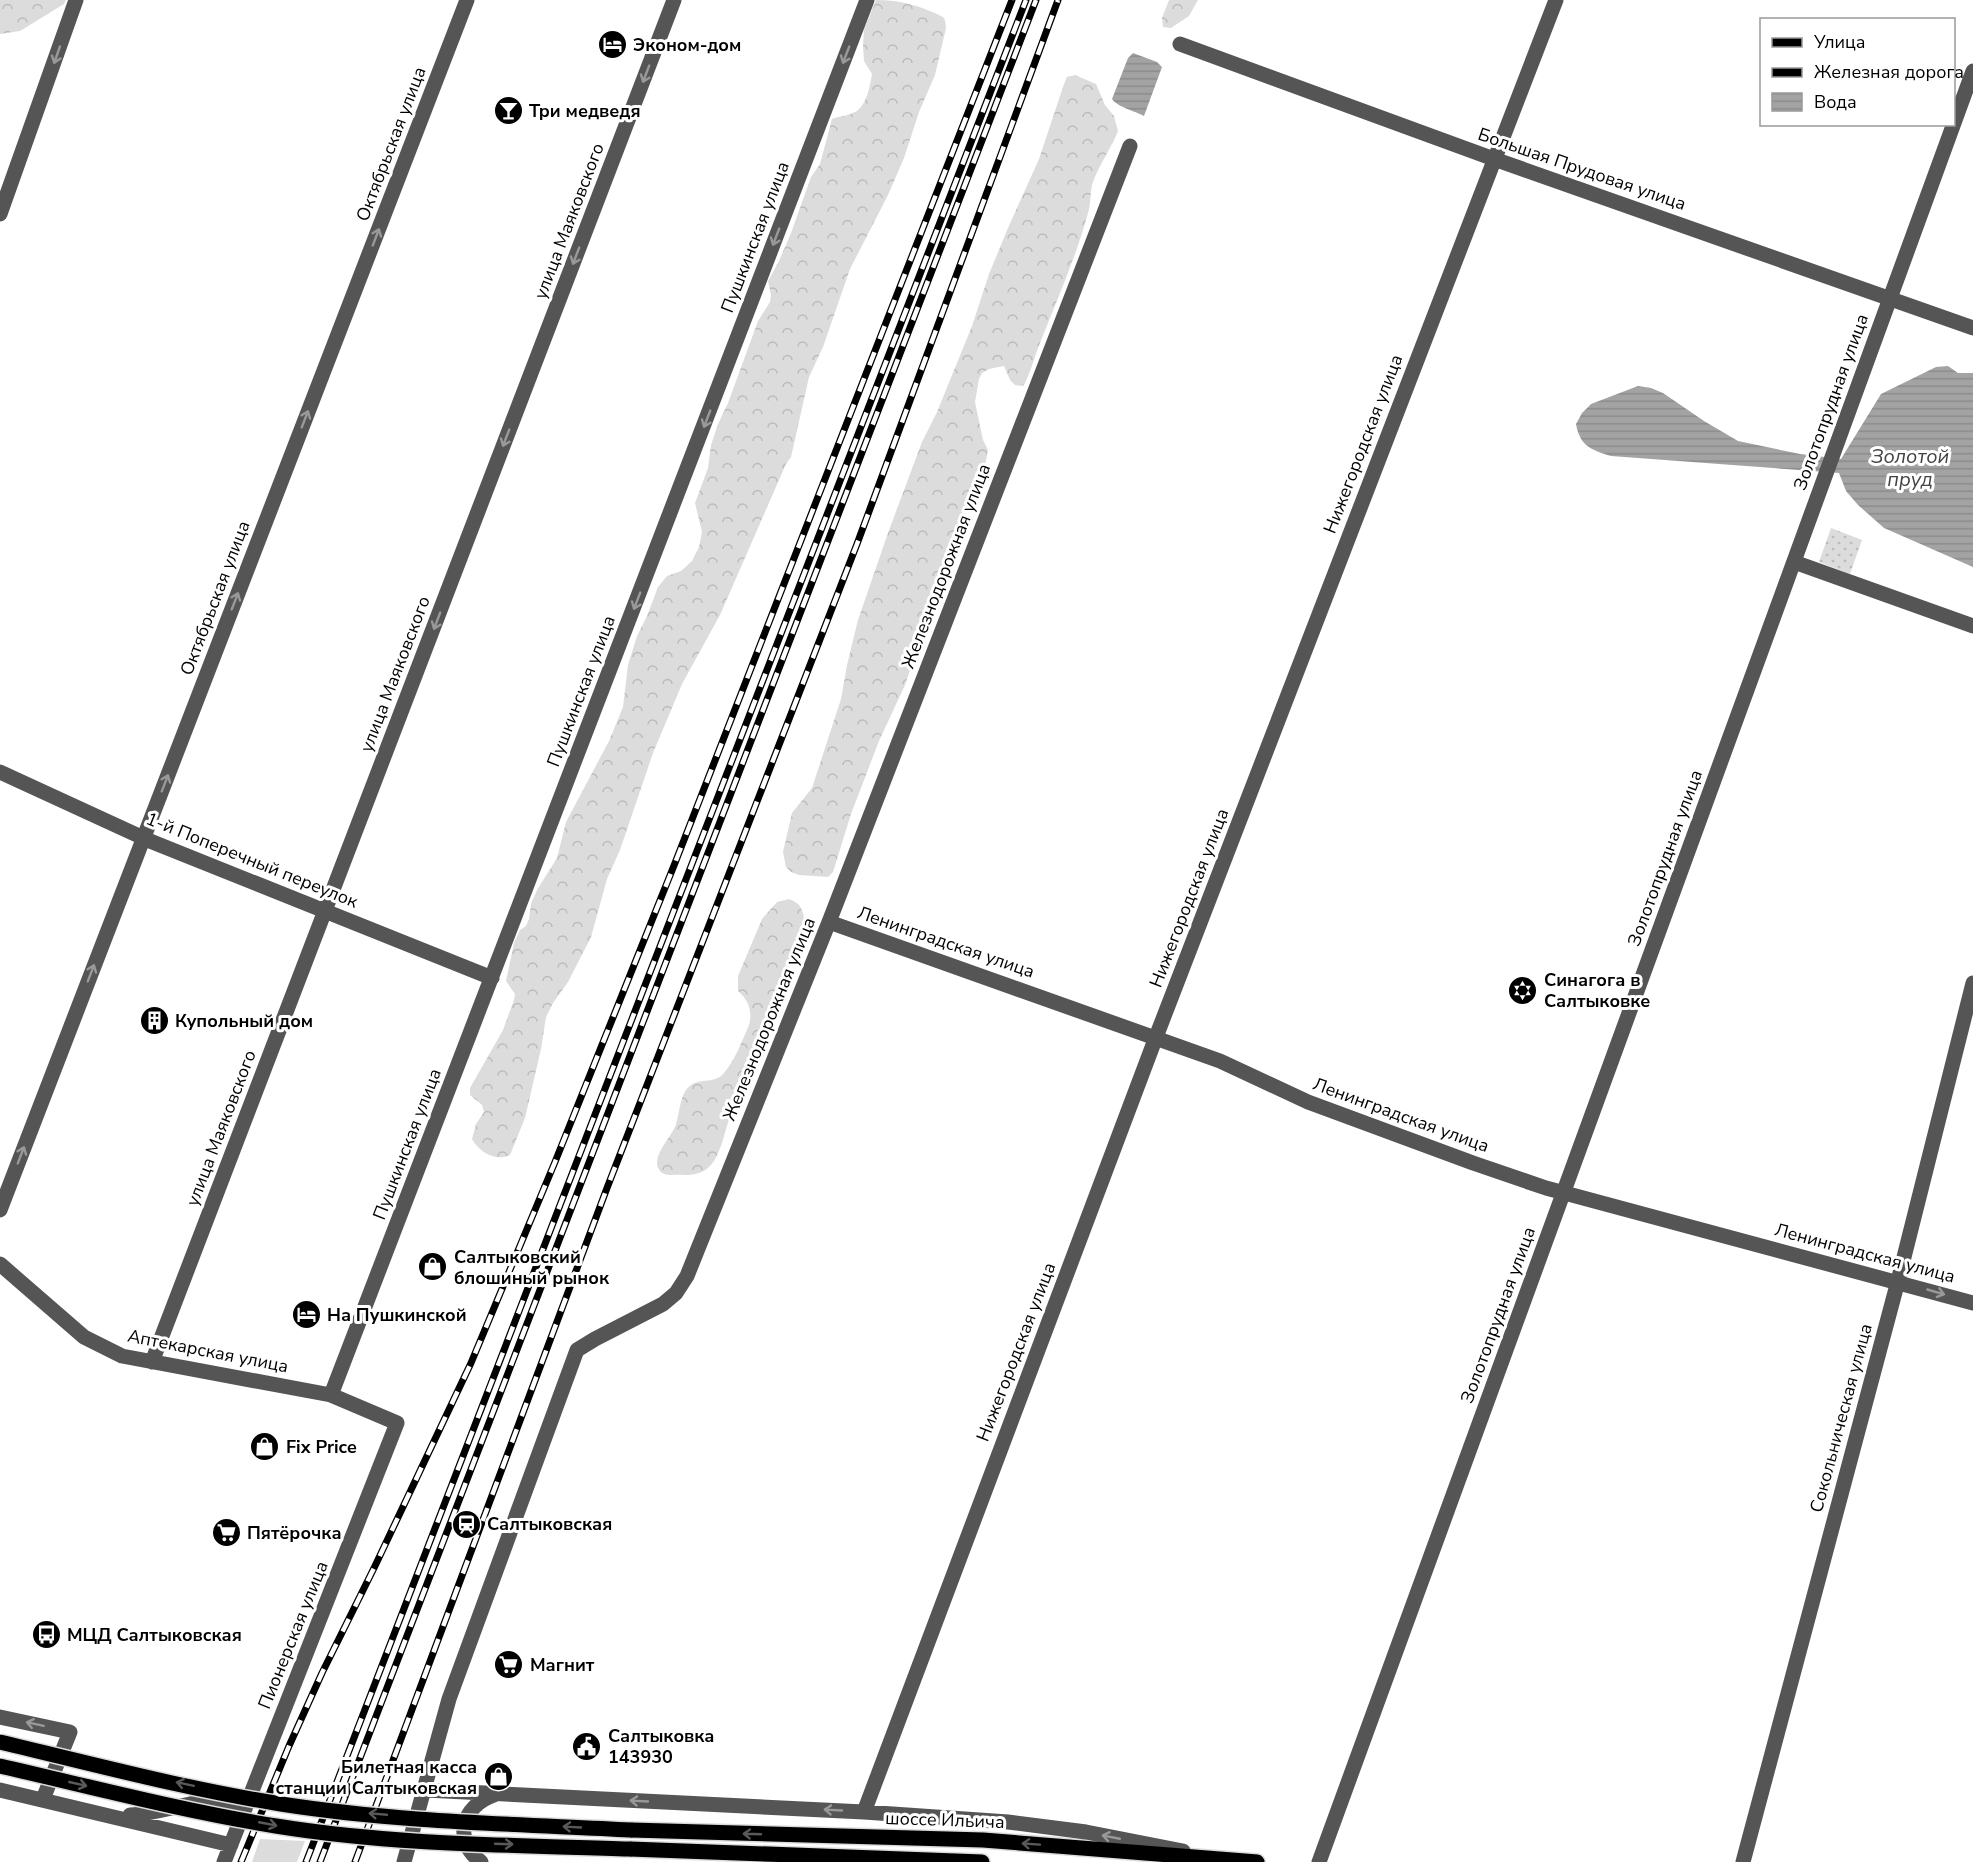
<svg xmlns="http://www.w3.org/2000/svg" width="1973" height="1862" viewBox="0 0 1973 1862" font-family="'Nunito Sans',sans-serif">
<defs>
<pattern id="forest-crowns" width="20" height="18" patternUnits="userSpaceOnUse" patternTransform="scale(1.5)"><rect width="20" height="18" fill="#dcdcdc"/><path d="M2 6a3 3 0 1 1 6 0M12 15a3 3 0 1 1 6 0" fill="none" stroke="#bbb"/></pattern>
<pattern id="park-dots" width="8" height="8" patternUnits="userSpaceOnUse" patternTransform="scale(1.5)"><rect width="8" height="8" fill="#dcdcdc"/><path d="M2 2h.1M6 6h.1" fill="none" stroke="#bbb" stroke-width="1.8" stroke-linecap="round"/></pattern>
<pattern id="water-rules" width="6" height="5" patternUnits="userSpaceOnUse" patternTransform="scale(1.5)"><rect width="6" height="5" fill="#a3a3a3"/><path d="M0 2.5h6" fill="none" stroke="#8b8b8b"/></pattern>
</defs>
<rect width="100%" height="100%" fill="#fff"/>
<!-- grass -->
<path fill="#dcdcdc" d="M260 1839 305 1841 297 1862H252Z"/>
<!-- forest -->
<path fill="url(#forest-crowns)" d="M0 0H66L64 4 20 31 0 34Z
M876 0C901 0 921 6 943 17L945 20 946 28 935 75 919 112 904 158 888 195 850 269 823 347 809 377 791 457 786 464 720 615 682 684 653 753 620 850 607 879 591 937 568 982 553 1003 546 1017 541 1049 525 1118 510 1155C496 1162 479 1152 472 1139L476 1124 484 1112 482 1105 470 1095V1088L503 1030 514 1000 515 994 506 981 514 943 520 930 526 926 529 919 531 904 537 890 557 858 566 822 609 741 623 707 628 665 637 636 647 616 658 587 667 576 681 571 692 561 699 547 702 532 695 503 708 468 711 445 718 424 728 403 758 321 770 302 771 295 768 281 779 261 791 233 811 177 820 164 832 119C839 116 848 116 855 112 867 106 870 85 872 74L864 61 863 46 864 30Z
M1169 0H1198L1189 16 1171 28 1163 27 1162 18Z
M1075 75 1096 84 1105 105 1114 116 1118 131C1111 149 1098 166 1092 185 1090 194 1091 204 1088 213 1076 257 1057 300 1040 343 1034 357 1031 373 1023 386L1015 385 1010 380 1004 366 989 369 982 373 979 379 975 402 983 440 988 450 985 465 964 516 953 551 926 612 922 635 905 685 879 741 851 814 833 872 828 877 799 875 791 872 786 867 783 852 792 813 812 788 841 699 847 665 858 620 888 533 922 442 937 412 972 326 989 274 1008 228 1039 159 1064 84 1067 77Z
M789 899C801 903 804 911 804 923 802 952 781 976 771 1002 763 1022 760 1043 752 1063 746 1080 737 1097 731 1114 725 1129 723 1146 714 1161 706 1173 696 1175 683 1175 674 1174 663 1178 658 1168 653 1155 670 1138 675 1127 680 1115 679 1093 691 1085 701 1078 715 1084 724 1073 734 1062 743 1039 749 1025 753 1012 748 999 738 991V976L762 919 777 902Z"/>
<!-- park -->
<path fill="url(#park-dots)" d="M1831 528 1862 540 1850 574 1819 562Z"/>
<!-- water -->
<path fill="url(#water-rules)" d="M1133 53 1157 62 1162 67 1144 116C1135 111 1117 107 1112 99L1128 58Z
M1948 366 1958 373H1973V567L1884 528 1858 505 1846 491 1839 473 1611 456C1591 450 1580 446 1576 424L1582 413 1591 404 1638 386 1651 388 1663 393 1704 421 1738 441 1800 454 1841 459 1881 394 1936 367Z"/>
<g fill="none" stroke-linecap="round" stroke-linejoin="round">
<defs>
<path id="major" d="M631 1830 983 1840 1257 1862
M630 1849 982 1862"/>
</defs>
<!-- major casing -->
<use href="#major" stroke="#dbdbdb" stroke-width="18"/>
<!-- minor -->
<path stroke="#555" stroke-width="15" d="M1180 44 1494 159 1973 328
M0 214 76 0
M1794 562 1973 626
M0 772 150 841 492 978
M829 922 1220 1061 1308 1102 1473 1163 1546 1188 1973 1303
M0 1210 467 0
M0 1264 84 1337 122 1356 331 1395 397 1423 224 1862
M152 1362 674 0
M331 1395 867 0
M0 1717 70 1732 43 1799
M0 1790 231 1845
M425 1790 864 1812 1008 1822 1086 1832 1183 1851
M864 1812 1156 1037 1556 0
M130 1815C151 1814 169 1808 190 1804 208 1801 227 1804 245 1809
M404 1862 449 1699 577 1350 595 1339 663 1304 676 1293 687 1276 829 922 1130 146
M481 1862C452 1840 462 1806 494 1795
M1319 1862 1973 71
M1743 1862 1898 1281 1973 983"/>
<!-- major -->
<use href="#major" stroke="#000" stroke-width="15"/>
<defs>
<path id="rail" d="M241 1862 289 1746 322 1673 375 1566 471 1363 555 1162 675 863 1012 0
M306 1862 1026 0
M320 1862 1036 0
M355 1862 607 1188 857 544 1058 0"/>
</defs>
<!-- rail casing -->
<use href="#rail" stroke="#000" stroke-width="7"/>
<!-- rail -->
<use href="#rail" stroke="#fff" stroke-width="4.5" stroke-dasharray="14" stroke-linecap="butt"/>
<defs>
<path id="major-bridge" d="M0 1742C93 1764 186 1789 281 1804 396 1822 514 1824 631 1830
M0 1766C92 1787 183 1811 276 1826 393 1845 512 1845 630 1849"/>
</defs>
<!-- major-bridge casing -->
<use href="#major-bridge" stroke="#dbdbdb" stroke-width="18" stroke-linecap="butt"/>
<!-- major-bridge -->
<use href="#major-bridge" stroke="#000" stroke-width="15"/>
</g>
<!-- one-way arrows -->
<defs><path id="oneway-shaft" d="M-6 0H5M1.5-3L5.5 0L1.5 3" fill="none" stroke-width="1.6" stroke-linecap="round" stroke-linejoin="round" transform="scale(1.5)"/></defs>
<g stroke="#999">
<use href="#oneway-shaft" transform="translate(57 55) rotate(109)"/>
<use href="#oneway-shaft" transform="translate(846 55) rotate(111)"/>
<use href="#oneway-shaft" transform="translate(646 74) rotate(111)"/>
<use href="#oneway-shaft" transform="translate(376 237) rotate(-69)"/>
<use href="#oneway-shaft" transform="translate(776 237) rotate(111)"/>
<use href="#oneway-shaft" transform="translate(576 256) rotate(111)"/>
<use href="#oneway-shaft" transform="translate(305 419) rotate(-69)"/>
<use href="#oneway-shaft" transform="translate(707 419) rotate(111)"/>
<use href="#oneway-shaft" transform="translate(506 438) rotate(111)"/>
<use href="#oneway-shaft" transform="translate(235 601) rotate(-69)"/>
<use href="#oneway-shaft" transform="translate(637 601) rotate(111)"/>
<use href="#oneway-shaft" transform="translate(437 621) rotate(111)"/>
<use href="#oneway-shaft" transform="translate(165 783) rotate(-69)"/>
<use href="#oneway-shaft" transform="translate(91 973) rotate(-69)"/>
<use href="#oneway-shaft" transform="translate(21 1155) rotate(-69)"/>
<use href="#oneway-shaft" transform="translate(1936 1292) rotate(16)"/>
<use href="#oneway-shaft" transform="translate(35 1724) rotate(-168)"/>
<use href="#oneway-shaft" transform="translate(639 1801) rotate(-177)"/>
<use href="#oneway-shaft" transform="translate(833 1810) rotate(-177)"/>
<use href="#oneway-shaft" transform="translate(1111 1837) rotate(-169)"/>
</g>
<g stroke="#595959">
<use href="#oneway-shaft" transform="translate(78 1784) rotate(13)"/>
<use href="#oneway-shaft" transform="translate(185 1784) rotate(-168)"/>
<use href="#oneway-shaft" transform="translate(378 1814) rotate(-175)"/>
<use href="#oneway-shaft" transform="translate(268 1824) rotate(11)"/>
<use href="#oneway-shaft" transform="translate(572 1827) rotate(-177)"/>
<use href="#oneway-shaft" transform="translate(752 1834) rotate(-178)"/>
<use href="#oneway-shaft" transform="translate(504 1844) rotate(2)"/>
<use href="#oneway-shaft" transform="translate(1031 1844) rotate(-176)"/>
</g>
<!-- icons -->
<defs>
<symbol id="hotel-disc" viewBox="-11 -11 22 22"><circle r="9.5" fill="#000" stroke="#fff"/><path d="M-6-4.5h1.5V1H6V5H4.5V3h-9V5H-6ZM-4 0a1.8 1.8 0 1 1 3.6 0ZM.5 0V-2.5h3Q6-2.5 6 0Z" fill="#fff"/></symbol>
<symbol id="bar-disc" viewBox="-11 -11 22 22"><circle r="9.5" fill="#000" stroke="#fff"/><path d="M-6-5H6L.8 .8V4.5H3.5V6h-7V4.5H-.8V.8Z" fill="#fff"/></symbol>
<symbol id="synagogue-disc" viewBox="-11 -11 22 22"><circle r="9.5" fill="#000" stroke="#fff"/><path d="M0-6.5L5.6 3.2H-5.6ZM0 6.5L5.6-3.2H-5.6Z" fill="#fff"/></symbol>
<symbol id="building-disc" viewBox="-11 -11 22 22"><circle r="9.5" fill="#000" stroke="#fff"/><path d="M-4-6H4V6H1V3H-1V6H-4ZM-2.5-4.3h1.7v1.8h-1.7ZM.8-4.3h1.7v1.8H.8ZM-2.5-1h1.7V.8h-1.7ZM.8-1h1.7V.8H.8Z" fill="#fff"/></symbol>
<symbol id="shop-disc" viewBox="-11 -11 22 22"><circle r="9.5" fill="#000" stroke="#fff"/><path d="M-5-2.5h2.3a2.7 3.5 0 0 1 5.4 0H5L5.5 6h-11ZM-1.5-2.5h3a1.5 2.3 0 0 0-3 0Z" fill="#fff"/></symbol>
<symbol id="station-disc" viewBox="-11 -11 22 22"><circle r="9.5" fill="#000" stroke="#fff"/><path d="M-3-6H3Q5-6 5-4V2Q5 4 3 4L4.5 6H3L1.5 4h-3L-3 6H-4.5L-3 4Q-5 4-5 2V-4Q-5-6-3-6ZM-3.5-4v3h7v-3ZM-3.5 1v1.5H-2V1ZM2 1v1.5H3.5V1Z" fill="#fff"/></symbol>
<symbol id="supermarket-disc" viewBox="-11 -11 22 22"><circle r="9.5" fill="#000" stroke="#fff"/><path d="M-6-5.5h2.5l.6 2H6L4.5 2H-2.5L-4.4-4H-6ZM-1.5 3.2a1.3 1.3 0 1 0 .1 0ZM3 3.2a1.3 1.3 0 1 0 .1 0Z" fill="#fff"/></symbol>
<symbol id="bus-disc" viewBox="-11 -11 22 22"><circle r="9.5" fill="#000" stroke="#fff"/><path d="M-5-6H5V4H4V6H2V4H-2V6H-4V4H-5ZM-3.5-4V0h7V-4ZM-3.5 1.2v1.5H-2V1.2ZM2 1.2v1.5H3.5V1.2Z" fill="#fff"/></symbol>
<symbol id="civic-disc" viewBox="-11 -11 22 22"><circle r="9.5" fill="#000" stroke="#fff"/><path d="M-.6-6.5H3V-4.5H.6V-3L4-1V1h2V6H-6V1h2V-1L-.6-3ZM-1.2 2.5V6h2.4V2.5Z" fill="#fff"/></symbol>
</defs>
<g fill-rule="evenodd">
<use href="#hotel-disc" x="596" y="28" width="33" height="33"/>
<use href="#bar-disc" x="492" y="94" width="33" height="33"/>
<use href="#synagogue-disc" x="1506" y="974" width="33" height="33"/>
<use href="#building-disc" x="138" y="1004" width="33" height="33"/>
<use href="#shop-disc" x="416" y="1250" width="33" height="33"/>
<use href="#hotel-disc" x="290" y="1298" width="33" height="33"/>
<use href="#shop-disc" x="248" y="1430" width="33" height="33"/>
<use href="#station-disc" x="450" y="1508" width="33" height="33"/>
<use href="#supermarket-disc" x="210" y="1516" width="33" height="33"/>
<use href="#bus-disc" x="30" y="1618" width="33" height="33"/>
<use href="#supermarket-disc" x="492" y="1648" width="33" height="33"/>
<use href="#civic-disc" x="570" y="1730" width="33" height="33"/>
<use href="#shop-disc" x="482" y="1760" width="33" height="33"/>
</g>
<g text-anchor="middle" dominant-baseline="central" stroke-width="6" stroke-linejoin="round" paint-order="stroke">
<!-- poi labels -->
<g font-size="18" font-weight="bold" fill="#000" stroke="#fff" text-anchor="start">
<text x="633" y="45">Эконом-дом</text>
<text x="529" y="111">Три медведя</text>
<text x="1544" y="980">Синагога в<tspan x="1544" dy="21">Салтыковке</tspan></text>
<text x="175" y="1021">Купольный дом</text>
<text x="454" y="1257">Салтыковский<tspan x="454" dy="21">блошиный рынок</tspan></text>
<text x="327" y="1315">На Пушкинской</text>
<text x="286" y="1447">Fix Price</text>
<text x="487" y="1524">Салтыковская</text>
<text x="247" y="1533">Пятёрочка</text>
<text x="67" y="1635">МЦД Салтыковская</text>
<text x="530" y="1665">Магнит</text>
<text x="608" y="1736">Салтыковка<tspan x="608" dy="21">143930</tspan></text>
<text x="477" y="1767" text-anchor="end">Билетная касса<tspan x="477" dy="21">станции Салтыковская</tspan></text>
</g>
<!-- street labels -->
<g font-size="18" fill="#000" stroke="#fff">
<text transform="translate(391 144) rotate(-69)">Октябрьская улица</text>
<text transform="translate(1582 169) rotate(19)">Большая Прудовая улица</text>
<text transform="translate(569 221) rotate(-69)">улица Маяковского</text>
<text transform="translate(755 237) rotate(-69)">Пушкинская улица</text>
<text transform="translate(1831 402) rotate(-70)">Золотопрудная улица</text>
<text transform="translate(1363 444) rotate(-69)">Нижегородская улица</text>
<text transform="translate(946 566) rotate(-69)">Железнодорожная улица</text>
<text transform="translate(215 598) rotate(-69)">Октябрьская улица</text>
<text transform="translate(395 674) rotate(-69)">улица Маяковского</text>
<text transform="translate(581 691) rotate(-69)">Пушкинская улица</text>
<text transform="translate(1665 858) rotate(-70)">Золотопрудная улица</text>
<text transform="translate(252 860) rotate(22)">1-й Поперечный переулок</text>
<text transform="translate(1189 898) rotate(-69)">Нижегородская улица</text>
<text transform="translate(946 942) rotate(19)">Ленинградская улица</text>
<text transform="translate(769 1019) rotate(-68)">Железнодорожная улица</text>
<text transform="translate(1401 1115) rotate(20)">Ленинградская улица</text>
<text transform="translate(221 1128) rotate(-69)">улица Маяковского</text>
<text transform="translate(407 1144) rotate(-69)">Пушкинская улица</text>
<text transform="translate(1865 1253) rotate(15)">Ленинградская улица</text>
<text transform="translate(1498 1315) rotate(-70)">Золотопрудная улица</text>
<text transform="translate(208 1351) rotate(11)">Аптекарская улица</text>
<text transform="translate(1016 1352) rotate(-69)">Нижегородская улица</text>
<text transform="translate(1841 1418) rotate(-75)">Сокольническая улица</text>
<text transform="translate(293 1635) rotate(-68)">Пионерская улица</text>
<text transform="translate(945 1820) rotate(2)">шоссе Ильича</text>
</g>
<!-- water labels -->
<g font-size="20" font-style="italic" fill="#444" stroke="#fff">
<text x="1910" y="456">Золотой<tspan x="1910" dy="23">пруд</tspan></text>
</g>
</g>
<!-- legend -->
<rect x="1760" y="18" width="195" height="108" fill="#ffffff" stroke="#999999" stroke-width="1.5"/>
<rect x="1772" y="38" width="30" height="9" fill="#000000" stroke="#999999" stroke-width="1.5"/>
<text x="1814" y="48" font-size="18" fill="#000000">Улица</text>
<rect x="1772" y="68" width="30" height="9" fill="#000000" stroke="#999999" stroke-width="1.5"/>
<text x="1814" y="78" font-size="18" fill="#000000">Железная дорога</text>
<rect x="1772" y="93" width="30" height="18" fill="url(#water-rules)" stroke="#999999" stroke-width="1.5"/>
<text x="1814" y="108" font-size="18" fill="#000000">Вода</text>
</svg>
